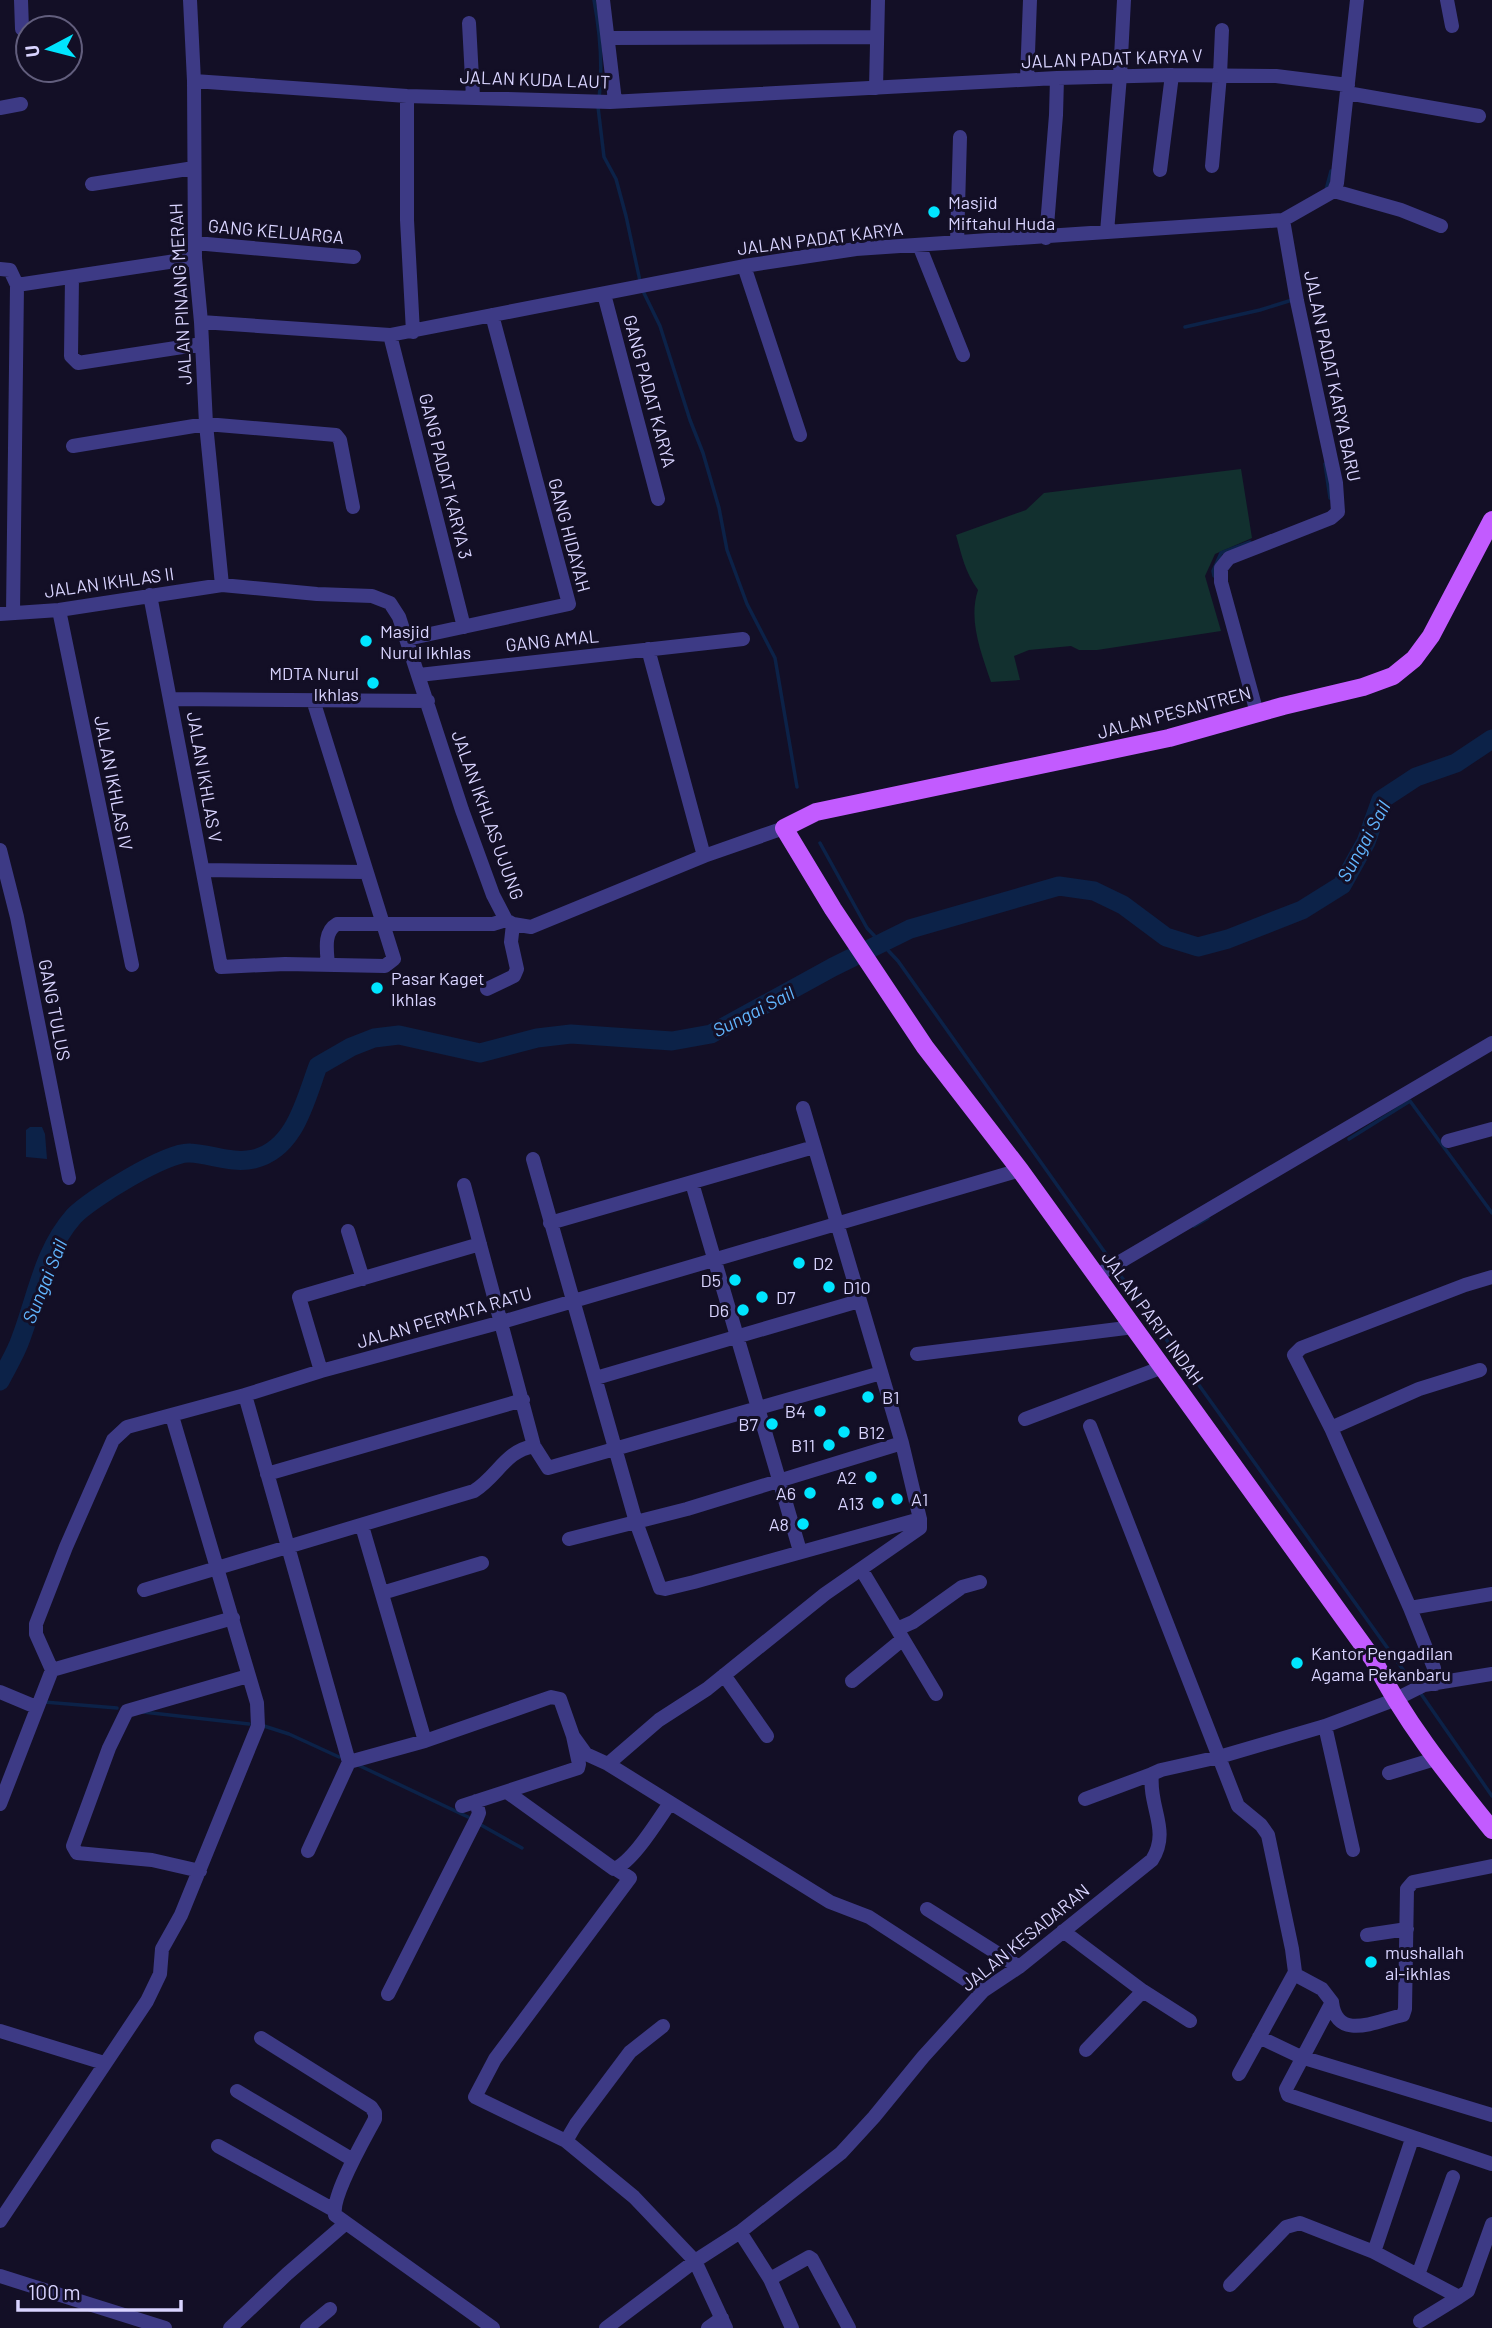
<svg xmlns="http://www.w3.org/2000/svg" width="1492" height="2328" viewBox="0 0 1492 2328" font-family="Barlow,sans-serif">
<rect width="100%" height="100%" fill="#130f26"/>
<!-- green -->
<path fill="#12302f" d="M1241 469 1252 538 1215 554 1205 576 1221 631 1097 650H1079L1071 646 1029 650 1014 656 1020 680 991 682C981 652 968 620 978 590 965 572 962 556 956 535L1026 510 1044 493Z"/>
<!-- water -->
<path fill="#0c2248" d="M30 1127H42L45 1134 47 1159 26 1157V1130Z"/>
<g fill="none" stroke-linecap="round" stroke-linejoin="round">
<!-- stream -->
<path stroke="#0c2248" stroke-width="3.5" d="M594 0C600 32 603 66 599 99
M598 107 604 157 616 179 626 216 640 281
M1326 190 1331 171
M642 289 660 326 690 420 703 453 719 508 727 550 747 604 775 658 797 787
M1185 327 1260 310 1292 300
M1325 464 1330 498
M1214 576 1213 571 1221 553 1250 542
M820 843 867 928 898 961 1111 1261
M1349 1139 1410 1101 1492 1213
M1194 1226 1208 1218
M1115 1268 1414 1685
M1419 1691 1492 1796
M44 1702 117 1708
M143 1712 249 1724
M264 1726 289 1734 339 1757
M358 1765 468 1817
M481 1825 522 1848"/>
<!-- river -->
<path stroke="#0c2248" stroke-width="19" d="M0 1381C7 1367 16 1353 21 1338 37 1296 43 1251 74 1216 90 1199 168 1151 190 1153 211 1154 232 1164 254 1159 295 1149 305 1101 318 1066L351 1047 374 1038 399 1035 480 1053 537 1038 571 1034 672 1041 711 1034 833 967 910 929 1059 886 1094 891 1123 905 1166 937 1198 947 1228 939 1302 910 1342 885 1366 842 1381 800 1416 777 1456 763 1492 739"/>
<!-- minor -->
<path stroke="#3d3a85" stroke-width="14" d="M21 0 22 29
M190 0 194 81 195 258 201 322 206 424 222 585
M603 0 615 101
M1447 0 1452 26
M469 23 473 97
M609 38 876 37
M1027 79 1030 0
M194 81 407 96 610 102 1057 78 1172 75 1276 76 1348 85
M876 88 878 0
M1347 93 1479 116
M407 96V220L413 332
M0 108 21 104
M1212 166 1220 75 1222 30
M1160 170 1172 75
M92 184 194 168
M1334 191 1401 210 1441 226
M1107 232 1120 76 1124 0
M1046 238 1056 115 1057 78
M957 242 960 137
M195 243 354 257
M919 245 963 355
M744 266 800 435
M0 269 10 270 17 285 13 613
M72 277 71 356 78 363 202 344
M17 285 195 258
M604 294 658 499
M201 322 390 335 744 266 856 249 1283 220 1334 191 1337 183 1357 0
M390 335 464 627
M73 446 206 424 336 435 340 440 353 507
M150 595 221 967 285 964 385 966 394 959 313 700
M59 610 132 965
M0 614 59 610 222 585 317 594 372 596 390 603 399 617 462 810 493 895 506 920 513 924 531 927 704 856 784 828
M407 639 569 604 492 315
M648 649 704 856
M419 675 743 639
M171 699 428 701
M1257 713 1221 582V568L1229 558 1331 518 1338 512 1336 483 1297 301 1283 220
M0 850 17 917 69 1178
M203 870 366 872
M328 965C327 951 323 932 337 924H493L506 920
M487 989 514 976 517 969 511 942 513 924
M1448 1141 1492 1129
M533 1159 636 1522 660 1588 665 1589 694 1582 920 1519
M692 1183 800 1551
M464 1185 534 1446 548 1468 881 1373
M550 1223 814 1147
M348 1231 363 1279
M1096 1276 1492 1043
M917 1354 1134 1327
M321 1371 299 1297 480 1244
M596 1378 859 1301
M1025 1419 1163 1367
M1090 1426 1238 1806 1261 1825 1268 1835 1292 1949 1295 1972 1239 2074
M1331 1428 1419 1389 1480 1370
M267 1474 523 1400
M362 1526 425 1741
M569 1539 687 1509 902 1443
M861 1569 936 1694
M144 1590 474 1491C498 1476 505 1451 534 1446
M382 1593 482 1563
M1410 1608 1492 1594
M897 1629 913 1622 962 1587 980 1582
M52 1670 233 1618
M724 1675 767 1736
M852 1681 903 1639
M1435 1684 1434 1668 1410 1608 1331 1428 1294 1355 1301 1348 1465 1285 1492 1277
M0 1692 36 1707
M1325 1726 1353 1850
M573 1736 586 1754 608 1764 659 1720 707 1689 825 1594 920 1528V1519L902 1443 803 1108
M349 1762 245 1395 321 1371 502 1322 1020 1170
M349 1762 425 1741 551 1697 560 1699 573 1736 579 1764 578 1768 462 1806
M608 1764 830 1902 869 1917 983 1991
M1389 1773 1435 1759
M507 1792 614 1869C633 1862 658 1820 670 1803
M1085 1799 1152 1774
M0 1804 52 1670 36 1634V1624L66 1547 113 1440 127 1427 245 1395
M308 1851 349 1762
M616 1869 630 1878 495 2059 475 2097 566 2141 634 2197 695 2261 726 2328
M200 1871 152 1860 77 1853 73 1846 109 1748 127 1711 248 1676
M927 1909 1019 1967
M1063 1931 1143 1991 1190 2021
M1367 1935 1407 1929
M1294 1974 1322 1989 1332 2002 1286 2089 1288 2095 1492 2164
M388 1994 477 1818 479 1813 476 1801
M1332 2002C1337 2042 1376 2021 1403 2015L1405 2009 1407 1889 1413 1882 1492 1866
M0 2031 104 2063
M1259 2037 1301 2057 1492 2115
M261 2038 371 2107 375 2113V2119C365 2138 331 2196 335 2215L493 2328
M1086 2050 1143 1991
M237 2091 353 2160
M566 2141 576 2124 630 2052 663 2026
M218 2146 334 2210
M0 2221 147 2001 160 1974 162 1949 181 1915 258 1726 257 1703 172 1416
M740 2232 770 2279 792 2328
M1374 2252 1412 2139
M1418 2275 1453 2177
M0 2276 165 2328
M770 2279 809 2257 812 2259 849 2328
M1230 2285 1286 2227 1300 2223 1374 2252 1459 2297 1468 2291 1492 2224
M1420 2321 1459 2297
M230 2328 287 2274 346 2223
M307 2328 330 2309
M606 2328 695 2261 740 2232 841 2153 874 2117 923 2057 983 1991 1019 1967 1152 1860C1171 1830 1148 1807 1152 1774L1161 1770 1219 1757 1325 1726 1394 1700 1424 1685 1492 1674
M708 2328 722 2318"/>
<!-- major -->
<path stroke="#c25bff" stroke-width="18" d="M1492 520 1431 636 1414 659 1393 676 1363 687 1283 706 1169 738 816 812 784 828 833 909 925 1047 1020 1170 1373 1659C1405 1722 1448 1775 1492 1830"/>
</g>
<!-- markers -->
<g fill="#00e5ff" stroke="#130f26" stroke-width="2.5">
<circle cx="934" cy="212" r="7"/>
<circle cx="366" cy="641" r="7"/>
<circle cx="373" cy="683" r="7"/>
<circle cx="377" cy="988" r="7"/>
<circle cx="799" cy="1263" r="7"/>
<circle cx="735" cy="1280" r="7"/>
<circle cx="829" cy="1287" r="7"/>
<circle cx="762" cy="1297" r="7"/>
<circle cx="743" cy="1310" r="7"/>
<circle cx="868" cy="1397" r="7"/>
<circle cx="820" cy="1411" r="7"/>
<circle cx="772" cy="1424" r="7"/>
<circle cx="844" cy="1432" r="7"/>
<circle cx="829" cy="1445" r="7"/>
<circle cx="871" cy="1477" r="7"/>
<circle cx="810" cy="1493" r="7"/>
<circle cx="897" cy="1499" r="7"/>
<circle cx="878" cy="1503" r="7"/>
<circle cx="803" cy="1524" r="7"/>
<circle cx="1297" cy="1663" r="7"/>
<circle cx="1371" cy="1962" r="7"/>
</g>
<g text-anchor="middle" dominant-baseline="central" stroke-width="6" stroke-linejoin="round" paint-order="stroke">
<!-- street labels -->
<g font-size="18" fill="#d9d4ff" stroke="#130f26">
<text transform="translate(1112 58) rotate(-2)">JALAN PADAT KARYA V</text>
<text transform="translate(535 79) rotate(2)">JALAN KUDA LAUT</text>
<text transform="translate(276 231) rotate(5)">GANG KELUARGA</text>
<text transform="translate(820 238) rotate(-7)">JALAN PADAT KARYA</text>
<text transform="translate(180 294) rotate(-93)">JALAN PINANG MERAH</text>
<text transform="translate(1333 376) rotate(78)">JALAN PADAT KARYA BARU</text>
<text transform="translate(650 391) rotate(75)">GANG PADAT KARYA</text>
<text transform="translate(446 476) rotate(76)">GANG PADAT KARYA 3</text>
<text transform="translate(570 535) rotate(75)">GANG HIDAYAH</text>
<text transform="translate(109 582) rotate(-8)">JALAN IKHLAS II</text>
<text transform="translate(552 640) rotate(-6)">GANG AMAL</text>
<text transform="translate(1174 712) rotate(-15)">JALAN PESANTREN</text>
<text transform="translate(205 777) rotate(80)">JALAN IKHLAS V</text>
<text transform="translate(114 783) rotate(79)">JALAN IKHLAS IV</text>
<text transform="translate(488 815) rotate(70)">JALAN IKHLAS UJUNG</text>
<text transform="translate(55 1010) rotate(79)">GANG TULUS</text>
<text transform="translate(444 1317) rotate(-16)">JALAN PERMATA RATU</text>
<text transform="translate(1153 1318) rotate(54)">JALAN PARIT INDAH</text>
<text transform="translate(1025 1937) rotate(-39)">JALAN KESADARAN</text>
</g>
<!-- poi labels -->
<g font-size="18" fill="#d9d4ff" stroke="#130f26" text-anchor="start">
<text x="948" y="202">Masjid<tspan x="948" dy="21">Miftahul Huda</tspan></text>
<text x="380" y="631">Masjid<tspan x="380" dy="21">Nurul Ikhlas</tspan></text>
<text x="359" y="673" text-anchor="end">MDTA Nurul<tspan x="359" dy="21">Ikhlas</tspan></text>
<text x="391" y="978">Pasar Kaget<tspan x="391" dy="21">Ikhlas</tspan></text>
<text x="813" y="1263">D2</text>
<text x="721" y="1280" text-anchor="end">D5</text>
<text x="843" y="1287">D10</text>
<text x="776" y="1297">D7</text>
<text x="729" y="1310" text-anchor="end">D6</text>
<text x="882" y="1397">B1</text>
<text x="806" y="1411" text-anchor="end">B4</text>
<text x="758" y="1424" text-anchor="end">B7</text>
<text x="858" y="1432">B12</text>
<text x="815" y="1445" text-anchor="end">B11</text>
<text x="857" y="1477" text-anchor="end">A2</text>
<text x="796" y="1493" text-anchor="end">A6</text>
<text x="911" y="1499">A1</text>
<text x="864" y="1503" text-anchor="end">A13</text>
<text x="789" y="1524" text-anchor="end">A8</text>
<text x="1311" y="1653">Kantor Pengadilan<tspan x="1311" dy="21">Agama Pekanbaru</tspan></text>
<text x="1385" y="1952">mushallah<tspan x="1385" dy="21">al-ikhlas</tspan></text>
</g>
<!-- water labels -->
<g font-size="19" font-style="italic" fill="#62b6ff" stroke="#130f26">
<text transform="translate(1363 841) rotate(-61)">Sungai Sail</text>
<text transform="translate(753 1011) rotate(-27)">Sungai Sail</text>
<text transform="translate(44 1281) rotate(-68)">Sungai Sail</text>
</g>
</g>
<!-- north arrow -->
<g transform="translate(49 49) rotate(263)"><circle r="33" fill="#130f26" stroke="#625e7d" stroke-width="2"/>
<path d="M0-5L12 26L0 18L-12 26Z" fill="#00e5ff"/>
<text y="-10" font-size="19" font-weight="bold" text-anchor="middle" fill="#d9d4ff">U</text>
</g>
<!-- scale -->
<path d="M18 2300v10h163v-10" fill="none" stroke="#d9d4ff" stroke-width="3.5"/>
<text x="28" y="2300" font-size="21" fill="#d9d4ff" stroke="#130f26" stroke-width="5" paint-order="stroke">100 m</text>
</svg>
